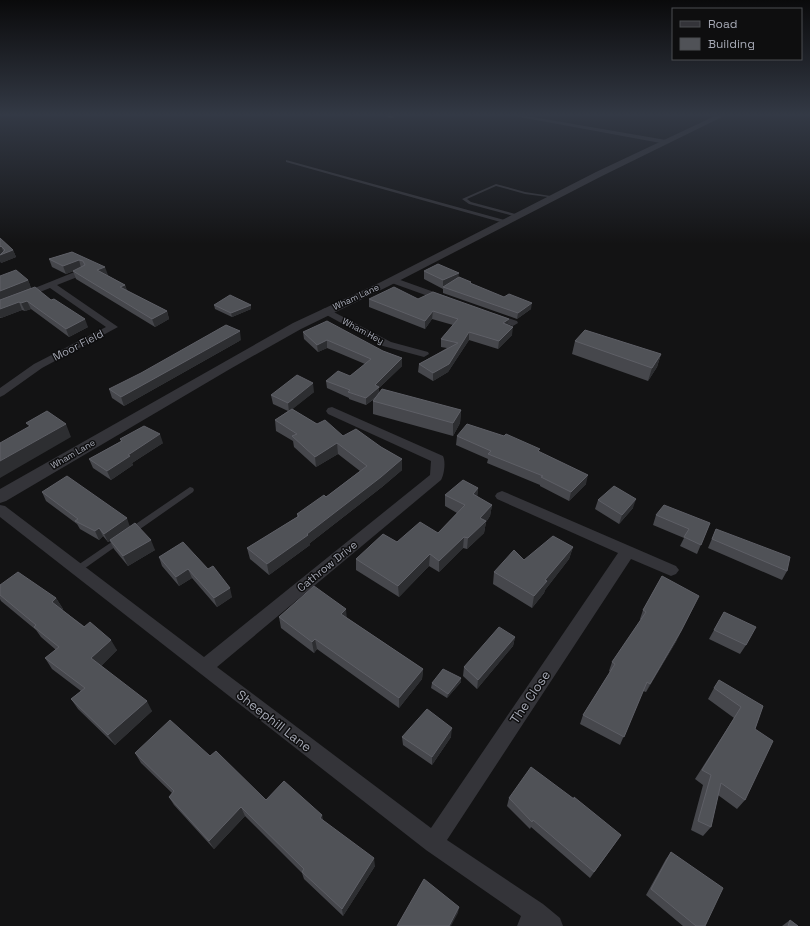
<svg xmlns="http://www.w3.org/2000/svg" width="810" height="926" viewBox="0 0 810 926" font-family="'Space Grotesk',sans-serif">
<rect width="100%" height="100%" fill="#131314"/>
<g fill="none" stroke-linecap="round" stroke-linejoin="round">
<!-- service -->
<path fill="#343439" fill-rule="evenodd" d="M286 160 508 221V222L504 223 286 162Z
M496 184 525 192 557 197 555 198 525 194 496 186 467 199 471 202 519 215V216L517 217 469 204 462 199Z
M190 487 193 488 194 490 193 492 133 534H127L126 532 127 530Z
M119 537 122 538 123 540 122 542 81 571 78 572 75 571 74 569 75 567Z"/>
<!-- minor -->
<path fill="#343439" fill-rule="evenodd" d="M509 115H521L666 140 669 142 666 144Z
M82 269 85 270 87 272 85 274 57 285 118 327 42 368 4 395 0 397V388L34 364 106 327 50 288 0 308V302Z
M392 277 448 297 450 299 445 302 442 301 389 282 387 280Z
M326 308 391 342 428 352 429 354 424 357 383 346 323 313 321 311 323 309Z
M493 313 517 321 518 323 513 326 489 318 488 316Z
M332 407 443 456C446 462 444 475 441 480L217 667 431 828 618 553 497 499 495 496 497 493 502 491 507 493 676 566 679 570 676 574 671 576 631 559 447 840 543 904 560 918 563 926H517L521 916 426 850 0 517V505L5 506 204 657 430 475 431 461 328 414 326 411 328 408Z"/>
<!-- tertiary -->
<path fill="#343439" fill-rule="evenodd" d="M717 115H726L602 176 389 286 301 329 230 369 6 501 0 503V489L293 323 381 282 596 172Z"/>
</g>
<!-- wall -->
<path fill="#46474c" d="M380 115H399L392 118Z
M0 238 13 250 16 257 1 263 0 260Z
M72 252 108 275H107L125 285 127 291 167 311 169 319 155 327 76 279 73 271 76 270 66 274 52 267 49 259Z
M424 271 458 278 471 282V284L531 309 517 319 443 293V289L424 279Z
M0 276 28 280 31 288 51 300 88 327 69 337 31 309 25 311 22 310 1 318H0Z
M369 299H418L509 319 508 325 512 335 498 349 469 340 448 372 433 381 418 372 419 364 447 348 441 347V339L453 325 432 319 425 329 369 307Z
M214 305H251V309L232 317 215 309Z
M303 332 383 351 402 358V366L379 388V392L461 410 460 423 453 436 373 414V401L374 399 366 405 349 399V398L327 388 326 381 350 376 365 364 327 348 318 352 304 339Z
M241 340 124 406 112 398 109 389Z
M575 341 661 354 657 367 648 381 572 354Z
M314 392 292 409 317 424 343 436 381 447 402 459V470L382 487 310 543V545L269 575 250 559 247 548 297 517V514L326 497 360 471 338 454 316 467 294 447 293 441 276 431 275 420 288 411 273 404 271 395Z
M457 436 539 452 586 484 569 501 540 486V485L487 463 488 459 456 445Z
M120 439 163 443 132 463 133 465 111 480 93 468 89 459 121 441Z
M478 488 477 497 492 505 490 516 486 522 484 533 467 549 463 548 439 572 429 566 399 597 356 570V559L438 533 457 513 445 506V495Z
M42 492 130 526 155 550 128 566 114 549 110 541 108 542 103 536 99 540 80 529 77 524 46 501Z
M598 500 633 508 619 524 595 509Z
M656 515 710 523 697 554 680 546 684 538 653 525Z
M716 529 787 571 782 580 708 548Z
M573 547 569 559 545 590 544 593 532 608 493 584 494 572 524 560Z
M159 557 208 569 232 597 217 607 192 578 179 586 162 566Z
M662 576 677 640 646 692 643 691 620 745 580 724 583 715 610 672 609 671 612 662 641 620 640 619 643 610Z
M0 585 56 598 63 609 62 610 117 650 101 666 152 711 115 745 78 709 71 699 81 691 52 669 45 658 56 650 41 637 36 630 1 601 0 599Z
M724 612 746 645 740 654 709 639Z
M279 617 347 618 423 669 422 679 399 708 317 649 314 653 281 628Z
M515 637 513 646 477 689 463 676 464 667Z
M461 678V682L447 698 431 688 432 683Z
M714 688 763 706 755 729 745 800 737 809 718 795 711 827 703 836 691 830 703 785 695 779 734 718 708 699Z
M402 737H451L432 765 403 745Z
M135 753 210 756 266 800 323 820 375 866 343 916 304 879 302 873 245 816 214 849 174 805 169 797 172 793 141 763Z
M509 798 616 842 590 878 531 827 530 829 507 806Z
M671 852 705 926H683L646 895 666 859Z
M790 920 798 926H782Z"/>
<!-- shaded-wall -->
<path fill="#2d2e31" d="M392 115H399L392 118Z
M1 246 4 253 13 250 16 257 1 263 0 260V247Z
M79 260 81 268 66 274 63 266Z
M105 267 108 275 100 278 97 270Z
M459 273 458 281 443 287V280Z
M28 280 31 288 0 300V291Z
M125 285 128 293 120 287Z
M27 301 31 309 25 311 21 303Z
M19 302 22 310 1 318 0 317V309Z
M532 303 531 309 517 319 518 313Z
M251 305V309L232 317 231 313Z
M167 311 169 319 155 327 152 319Z
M433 311 432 319 425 329V321Z
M85 319 88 327 69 337 66 329Z
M509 319 508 326 503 323Z
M513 327 512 335 498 349 499 341Z
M240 331 241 340 124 406 121 397Z
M469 332V340L448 372 433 381V373Z
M327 340V348L318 352 317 345Z
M661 354 657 367 648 381 652 368Z
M402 358V366L379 388V394L366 405V398L375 385Z
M313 383 314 392 289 412 288 403Z
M461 410 460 423 453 436V423Z
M66 424 71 437 0 478V461Z
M160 434 163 443 132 463 133 465 111 480 107 471 128 455Z
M337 443 338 454 316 467 315 457Z
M402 459V470L382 487 310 543V545L269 575 267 564Z
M588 475 586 484 569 501 571 492Z
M478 488 477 499 473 494Z
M636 499 633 508 619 524 622 515Z
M492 505 490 516 486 522 484 533 467 549 468 538 480 518Z
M127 518 130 527 108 542 104 534Z
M99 528 103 536 99 540 95 531Z
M464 537 463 548 439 572V561Z
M151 540 155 550 128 566 123 556Z
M573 547 569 559 545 590 544 593 532 608 534 596 545 580Z
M430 554 429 566 399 597 398 586Z
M188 569 192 578 179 586 176 577Z
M230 588 232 597 217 607 214 598Z
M699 596 677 640 646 692 650 684Z
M56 598 63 609 58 613 52 602Z
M346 609 347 620 341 614Z
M515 637 513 646 477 689 478 680Z
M315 639 317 649 314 653 312 642Z
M111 640 117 650 98 669 91 658Z
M423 669 422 679 399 708V698Z
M461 678V682L447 698 448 694Z
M147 701 152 711 115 745 108 735Z
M452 728 451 737 432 765V757Z
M241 807 245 816 214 849 209 841Z
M322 815 324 823 320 818Z
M374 858 375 866 343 916 342 909Z
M459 907 458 913 451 926H449Z"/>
<!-- building -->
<path fill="#505257" stroke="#5e5f66" d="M0 238 13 250 0 255 5 250 1 246 0 247Z
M72 252 105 267 97 270 125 285 120 287 167 311 152 319 73 271 85 265 83 261 79 260 63 266 49 259Z
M438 264 459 273 443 280 424 271Z
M16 270 28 280 0 291V276Z
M459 277 471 282 470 283 504 297 509 294 532 303 518 313 443 287Z
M35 287 51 300 54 299 85 319 66 329 27 301 21 303 19 302 0 309V300Z
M394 287 418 299 433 292 509 319 503 323 513 327 499 341 469 332 449 364 433 373 419 364 458 343 441 339 458 319 433 311 425 321 369 299Z
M230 295 251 305 231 313 214 305Z
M327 321 383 351 402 358 375 385 379 387 366 398 348 392 350 390 326 381 338 371 350 376 371 359 327 340 317 345 303 332Z
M226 325 240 331 121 397 109 389 141 373Z
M585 330 661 354 652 368 575 341Z
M297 375 313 383 288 403 271 395Z
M382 389 461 410 453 423 373 401Z
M292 409 317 424 325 420 343 436 356 429 381 447 402 459 381 477 307 534 308 535 267 564 247 548 299 516 297 514 324 495 326 497 367 466 337 443 315 457 292 436 297 434 275 420Z
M47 411 66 424 0 461V443L30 426 26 423Z
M467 424 504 436 506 434 540 449 538 451 588 475 571 492 541 477 543 476 488 454 491 451 457 436Z
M144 426 160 434 128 455 130 456 107 471 89 459 122 441 120 439Z
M67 476 127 518 104 534 99 528 95 531 75 521 78 519 42 492Z
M463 480 478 488 473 494 492 505 480 518 486 521 468 538 464 537 439 561 430 554 398 586 356 559 383 534 397 542 420 522 438 533 465 505 445 495Z
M614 486 636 499 622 515 598 500Z
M664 505 710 523 701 545 684 537 689 529 656 515Z
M135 523 151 540 123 556 110 540Z
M716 529 790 557 787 571 712 539Z
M553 536 573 547 545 580 547 581 534 596 494 572 514 550 524 560Z
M183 542 208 569 213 566 230 588 214 598 188 569 176 577 159 557Z
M18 572 56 598 52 602 84 627 90 622 111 640 91 658 147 701 108 735 71 699 85 688 45 658 59 647 34 627 36 625 0 595V585Z
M662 576 699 596 681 631 650 684 647 682 624 737 583 715 615 664 612 662 646 612 643 610Z
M314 586 346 609 341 614 423 669 399 698 315 639 312 642 279 617Z
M724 612 756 627 746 645 714 630Z
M499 627 515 637 478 680 464 667Z
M443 669 461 678 448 694 432 683Z
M719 680 763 706 755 729 773 741 745 800 721 783 711 827 698 821 711 775 702 770 741 707 714 688Z
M427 709 452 728 432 757 402 737Z
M170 720 210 756 216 751 266 800 284 781 322 815 320 818 374 858 342 909 302 872 304 869 241 807 209 841 169 797 174 791 135 753Z
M531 767 574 799V797L621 835 594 872 533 820 532 822 509 798Z
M671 852 723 888 705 926H696L651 889Z
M424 879 459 907 449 926H397Z
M790 920 798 926H788Z"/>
<!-- sky -->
<linearGradient id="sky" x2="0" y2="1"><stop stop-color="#0a0a0b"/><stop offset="0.47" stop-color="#333945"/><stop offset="1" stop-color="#333945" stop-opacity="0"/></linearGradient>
<rect width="810" height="244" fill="url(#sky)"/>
<g text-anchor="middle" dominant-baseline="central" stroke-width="3" stroke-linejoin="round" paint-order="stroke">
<!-- far-street labels -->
<g font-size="9" fill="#a5a8b4" stroke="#0e0e0f">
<text transform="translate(356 297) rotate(-25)">Wham Lane</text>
<text transform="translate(363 331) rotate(28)">Wham Hey</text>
<text transform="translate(73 454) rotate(-30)">Wham Lane</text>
</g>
<!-- street labels -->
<g font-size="11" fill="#a5a8b4" stroke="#0e0e0f">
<text transform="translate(78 345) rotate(-27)">Moor Field</text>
<text transform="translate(327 566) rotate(-39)">Cathrow Drive</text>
</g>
<!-- near-street labels -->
<g font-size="13" fill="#a5a8b4" stroke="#0e0e0f">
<text transform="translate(530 697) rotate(-56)">The Close</text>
<text transform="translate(274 721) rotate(38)">Sheephill Lane</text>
</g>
</g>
<!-- legend -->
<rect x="672" y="8" width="130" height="52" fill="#0e0e0f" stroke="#4a4c51"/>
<rect x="680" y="21" width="20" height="6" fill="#343439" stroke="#4a4c51"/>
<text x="708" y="28" font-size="12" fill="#a5a8b4">Road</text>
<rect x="680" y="38" width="20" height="12" fill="#505257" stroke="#4a4c51"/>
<text x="708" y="48" font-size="12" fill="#a5a8b4">Building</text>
</svg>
